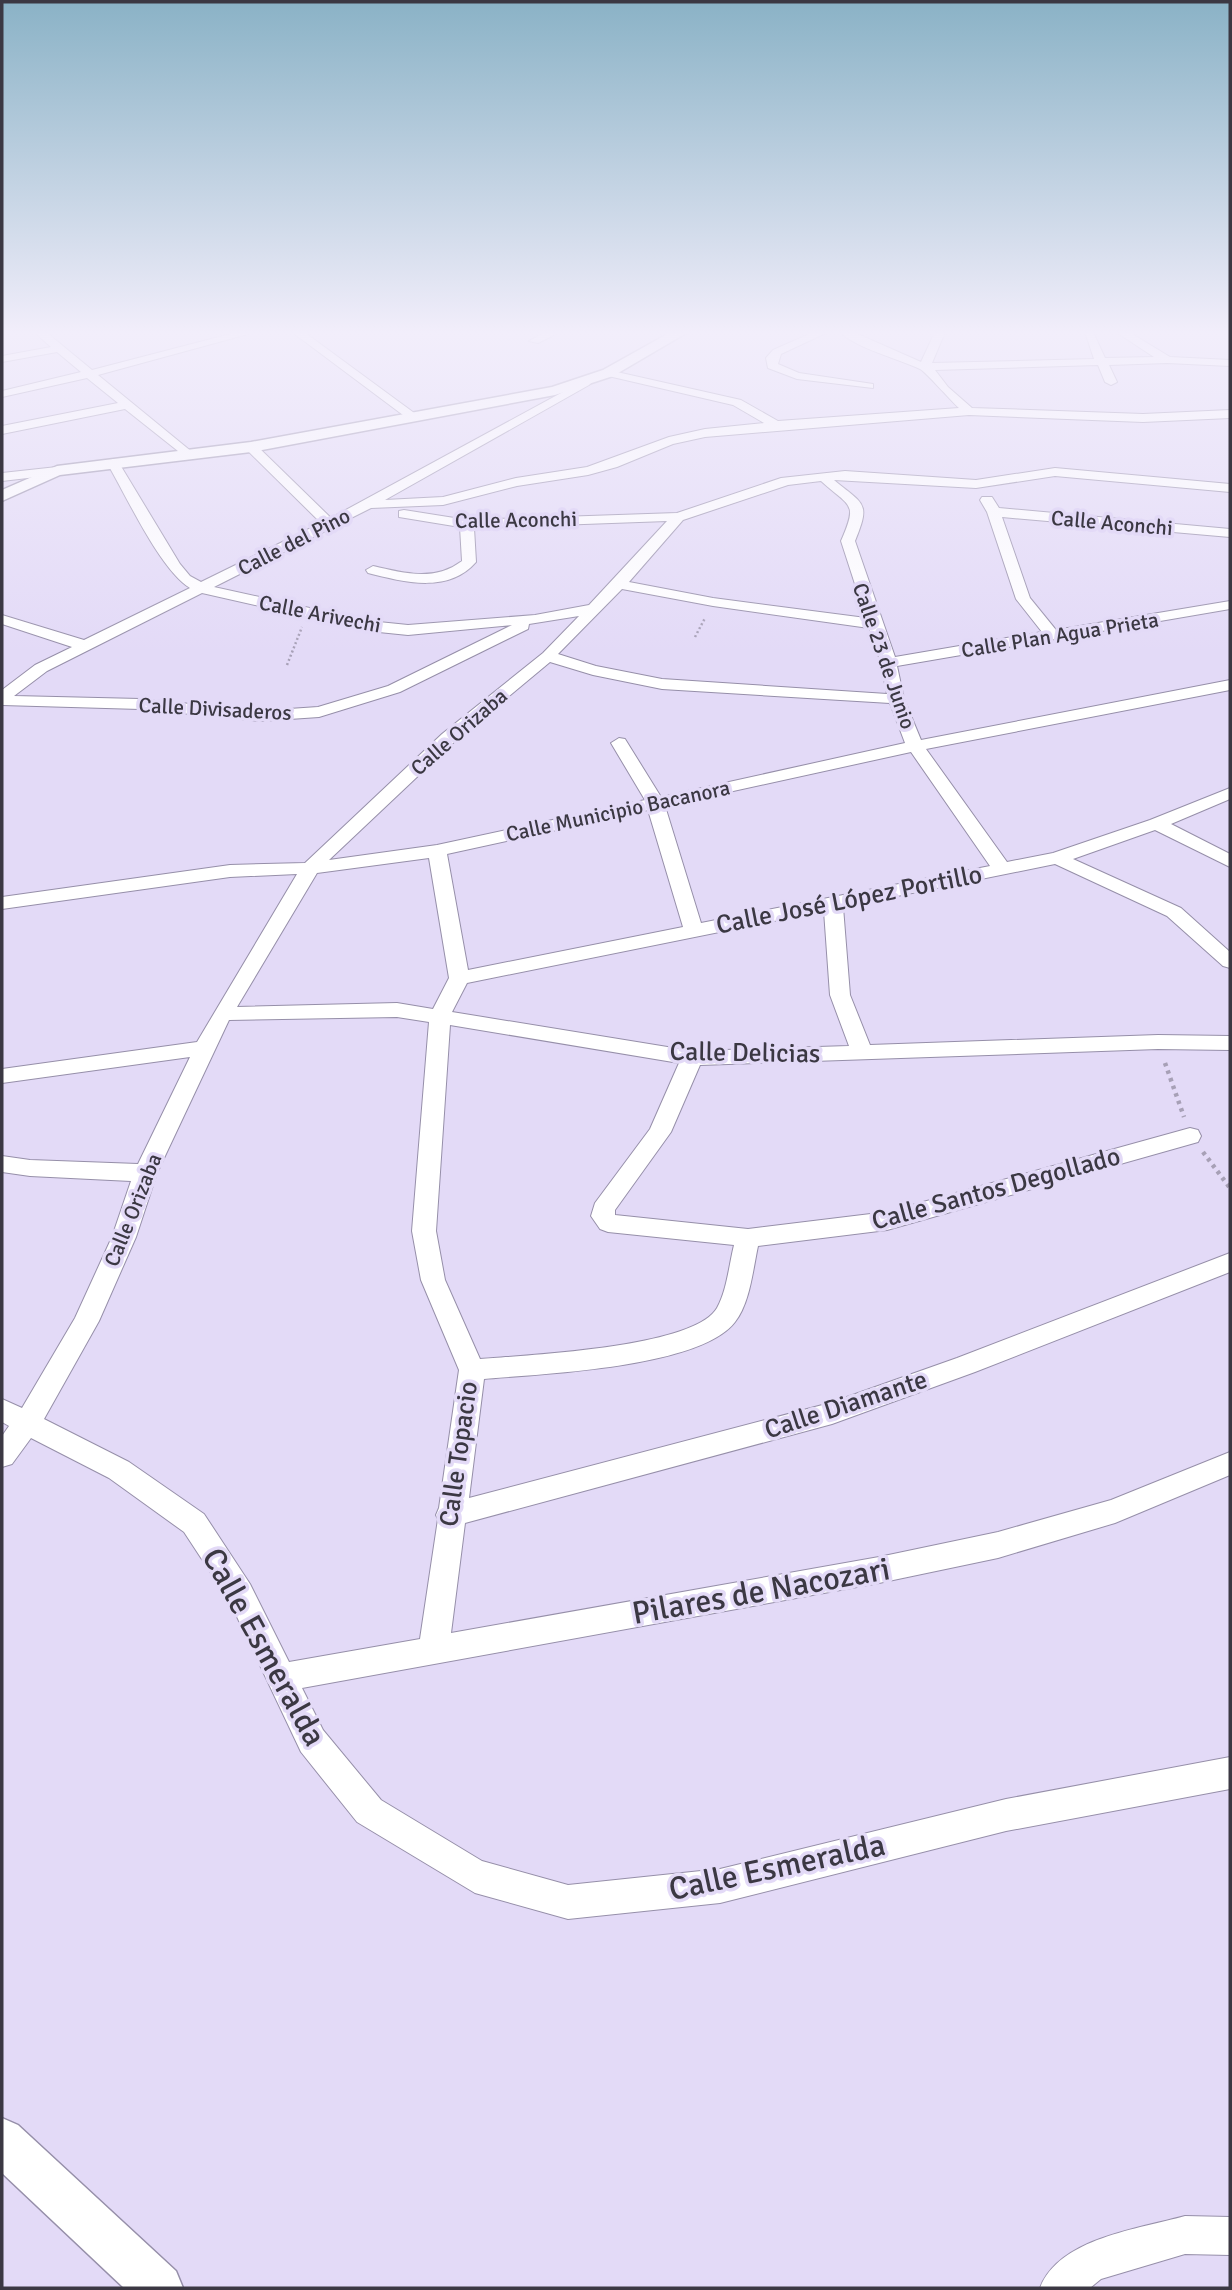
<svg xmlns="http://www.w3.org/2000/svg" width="1232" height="2290" viewBox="0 0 1232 2290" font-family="Signika,sans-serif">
<rect width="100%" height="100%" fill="#e3daf7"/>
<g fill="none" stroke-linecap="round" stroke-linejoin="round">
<defs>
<path id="minor" d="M34 332H46L92 370 238 332 248 334 98 375 192 452V458L188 459 125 409 2 434V426L118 403 87 378 2 397V391L81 372 57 352 2 362V356L51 347Z
M292 332H304L421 418 411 421Z
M546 332H560L538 343 529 341Z
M814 332H828L781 354 778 364 799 373 873 384V388L797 379 768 368 766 358 773 350Z
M839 332H853L921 362 935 332H945L932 363 1094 359 1085 332H1093L1105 358 1154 357 1116 332H1129L1170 357 1230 360V366L1167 363 1109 365 1117 382 1111 385 1105 382 1098 365 935 370 948 387 972 408 1143 414 1230 410V418L1143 422 969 415 705 437 673 444 617 467 588 475 517 486 443 505 371 508 214 587 369 621 408 625 535 615 589 605 667 521 474 528 476 562C448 594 404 582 368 573L366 570 373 566C404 573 434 582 462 561L460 527 399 517V511L404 510 467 520 677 513 781 478 845 471 976 480 1055 468 1230 484V492L1055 476 976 488 834 480C864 505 871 502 855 541L895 657 1042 632 1016 599 987 512 980 500 982 497H992L999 508 1230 529V537L1002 517 1030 598 1056 630 1230 601V609L897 666 904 699 921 740 1230 680V690L926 749 1007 862 1053 853 1150 820 1230 788V799L1171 824 1230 854V867L1155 830 1073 859 1181 908 1230 952V968L1223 966 1167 916 1055 864 843 907 850 995 870 1045 1158 1035 1230 1036V1050L1158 1049 700 1065 671 1132 615 1210V1215L748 1229 887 1212 1190 1128 1198 1130 1201 1136 1198 1142 887 1230 758 1246C753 1269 750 1303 735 1322 700 1368 540 1374 484 1379L469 1498 830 1403 957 1358 1230 1253V1272L975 1372 832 1424 465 1523 451 1633 879 1557 998 1532 1111 1500 1230 1452V1475L1115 1523 998 1558 879 1583 302 1688 323 1730 381 1800 482 1861 568 1885 720 1869 1006 1799 1230 1757V1789L1006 1831 720 1903 568 1919 475 1893 357 1822 301 1752 230 1602 184 1532 109 1478 31 1438 12 1464 2 1467V1436L9 1426 2 1422V1399L22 1408 75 1318 112 1237 131 1181 30 1176 2 1172V1156L30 1160 138 1164 190 1057 2 1083V1069L197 1042 297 874 230 877 2 909V897L230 865 305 863 442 734 543 653 579 616 529 624 528 629 400 692 319 717 260 721 140 709 2 705V690L35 665 72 647 2 624V615L84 640 190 588C160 570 126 495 107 463L113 459 119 463 180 564 190 576 201 582 321 523 247 450V444H255L331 518 585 380 591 383 589 385 385 500 443 497 516 478 587 467 669 437 705 429 764 423 733 405 604 375 602 373 608 370 741 400 778 421 959 408C951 401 925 371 920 369 894 357 861 350 839 332ZM821 481C851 508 858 502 841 541L866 618 713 598 629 582 683 520 788 485ZM622 589 713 606 869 628 881 663 887 694 662 679 596 666 558 654ZM202 593 369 631 408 635 512 625 388 686 318 707 260 711 140 699 14 696 47 671ZM550 662 593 675 662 689 890 703 905 743 661 797 625 739 619 738 611 743 645 800 437 845 329 860 454 742ZM911 752 990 866 701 923 665 806ZM648 810 683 927 468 970 447 854ZM429 858 449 978 433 1009 397 1003 237 1007 317 873ZM824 911 830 995 849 1046 692 1051 452 1012 467 983ZM397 1017 429 1022 412 1231 421 1280 459 1370 439 1508 436 1515 438 1519 420 1639 289 1662 250 1584 204 1514 129 1462 44 1419 99 1321 136 1237 157 1173 229 1020ZM450 1025 679 1063 650 1129 595 1203 591 1216 600 1229 608 1232 734 1245C729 1265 727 1290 717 1308 694 1348 526 1355 480 1359L445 1280 436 1231Z
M57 467 62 468V474L2 481V473Z
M1185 2216 1230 2217V2255L1185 2254 1101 2279 1090 2288H1040C1059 2238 1139 2229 1185 2216Z"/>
<path id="tertiary" d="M671 332H688L613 376 555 395 251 452 60 475 2 501V490L57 466 251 442 552 387 603 370Z
M2 2118 18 2125 176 2271 183 2288H124L2 2173Z"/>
</defs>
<!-- minor casing -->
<use href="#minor" stroke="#968fa9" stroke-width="2"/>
<!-- tertiary casing -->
<use href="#tertiary" stroke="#968fa9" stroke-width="3"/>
<!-- path-far1 -->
<path stroke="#a7a0b6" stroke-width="2.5" stroke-dasharray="2 2.5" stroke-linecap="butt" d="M695 637 705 618
M287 665 302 627"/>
<!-- path -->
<path stroke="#a7a0b6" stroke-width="4.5" stroke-dasharray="3.5 4.5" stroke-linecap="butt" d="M1165 1063 1184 1117
M1203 1152 1230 1188"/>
<!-- minor -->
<use href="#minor" fill="#fff" fill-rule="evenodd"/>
<!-- tertiary -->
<use href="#tertiary" fill="#fff" fill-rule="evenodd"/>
</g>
<!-- sky -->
<linearGradient id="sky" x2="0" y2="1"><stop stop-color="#8ab2c6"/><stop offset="0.51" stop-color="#f2eefb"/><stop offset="1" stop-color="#f2eefb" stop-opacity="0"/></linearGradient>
<rect width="1232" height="653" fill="url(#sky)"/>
<g text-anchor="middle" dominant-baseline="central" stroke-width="7" stroke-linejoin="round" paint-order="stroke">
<!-- far-street labels -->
<g font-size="21" fill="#3b3843" stroke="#e3daf7">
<text transform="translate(516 520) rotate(-1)">Calle Aconchi</text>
<text transform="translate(1112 523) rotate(5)">Calle Aconchi</text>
<text transform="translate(294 542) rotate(-27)">Calle del Pino</text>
<text transform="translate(320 614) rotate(11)">Calle Arivechi</text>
<text transform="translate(1060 635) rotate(-9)">Calle Plan Agua Prieta</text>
<text transform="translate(884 656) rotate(71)">Calle 23 de Junio</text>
<text transform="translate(215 709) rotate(3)">Calle Divisaderos</text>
<text transform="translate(459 732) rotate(-41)">Calle Orizaba</text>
<text transform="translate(618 811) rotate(-12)">Calle Municipio Bacanora</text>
<text transform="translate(133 1210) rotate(-68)">Calle Orizaba</text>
</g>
<!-- street labels -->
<g font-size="26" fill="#3b3843" stroke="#e3daf7">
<text transform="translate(849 900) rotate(-11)">Calle José López Portillo</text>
<text transform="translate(745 1053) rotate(1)">Calle Delicias</text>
<text transform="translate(996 1189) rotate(-15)">Calle Santos Degollado</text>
<text transform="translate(846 1405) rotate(-18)">Calle Diamante</text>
<text transform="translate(459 1454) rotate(-82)">Calle Topacio</text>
</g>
<!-- near-street labels -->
<g font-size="32" fill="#3b3843" stroke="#e3daf7">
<text transform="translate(761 1591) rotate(-10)">Pilares de Nacozari</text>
<text transform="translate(264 1647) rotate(61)">Calle Esmeralda</text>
<text transform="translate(777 1867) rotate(-12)">Calle Esmeralda</text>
</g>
</g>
<!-- border -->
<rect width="1232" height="2290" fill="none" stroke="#3b3843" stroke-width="7"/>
</svg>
